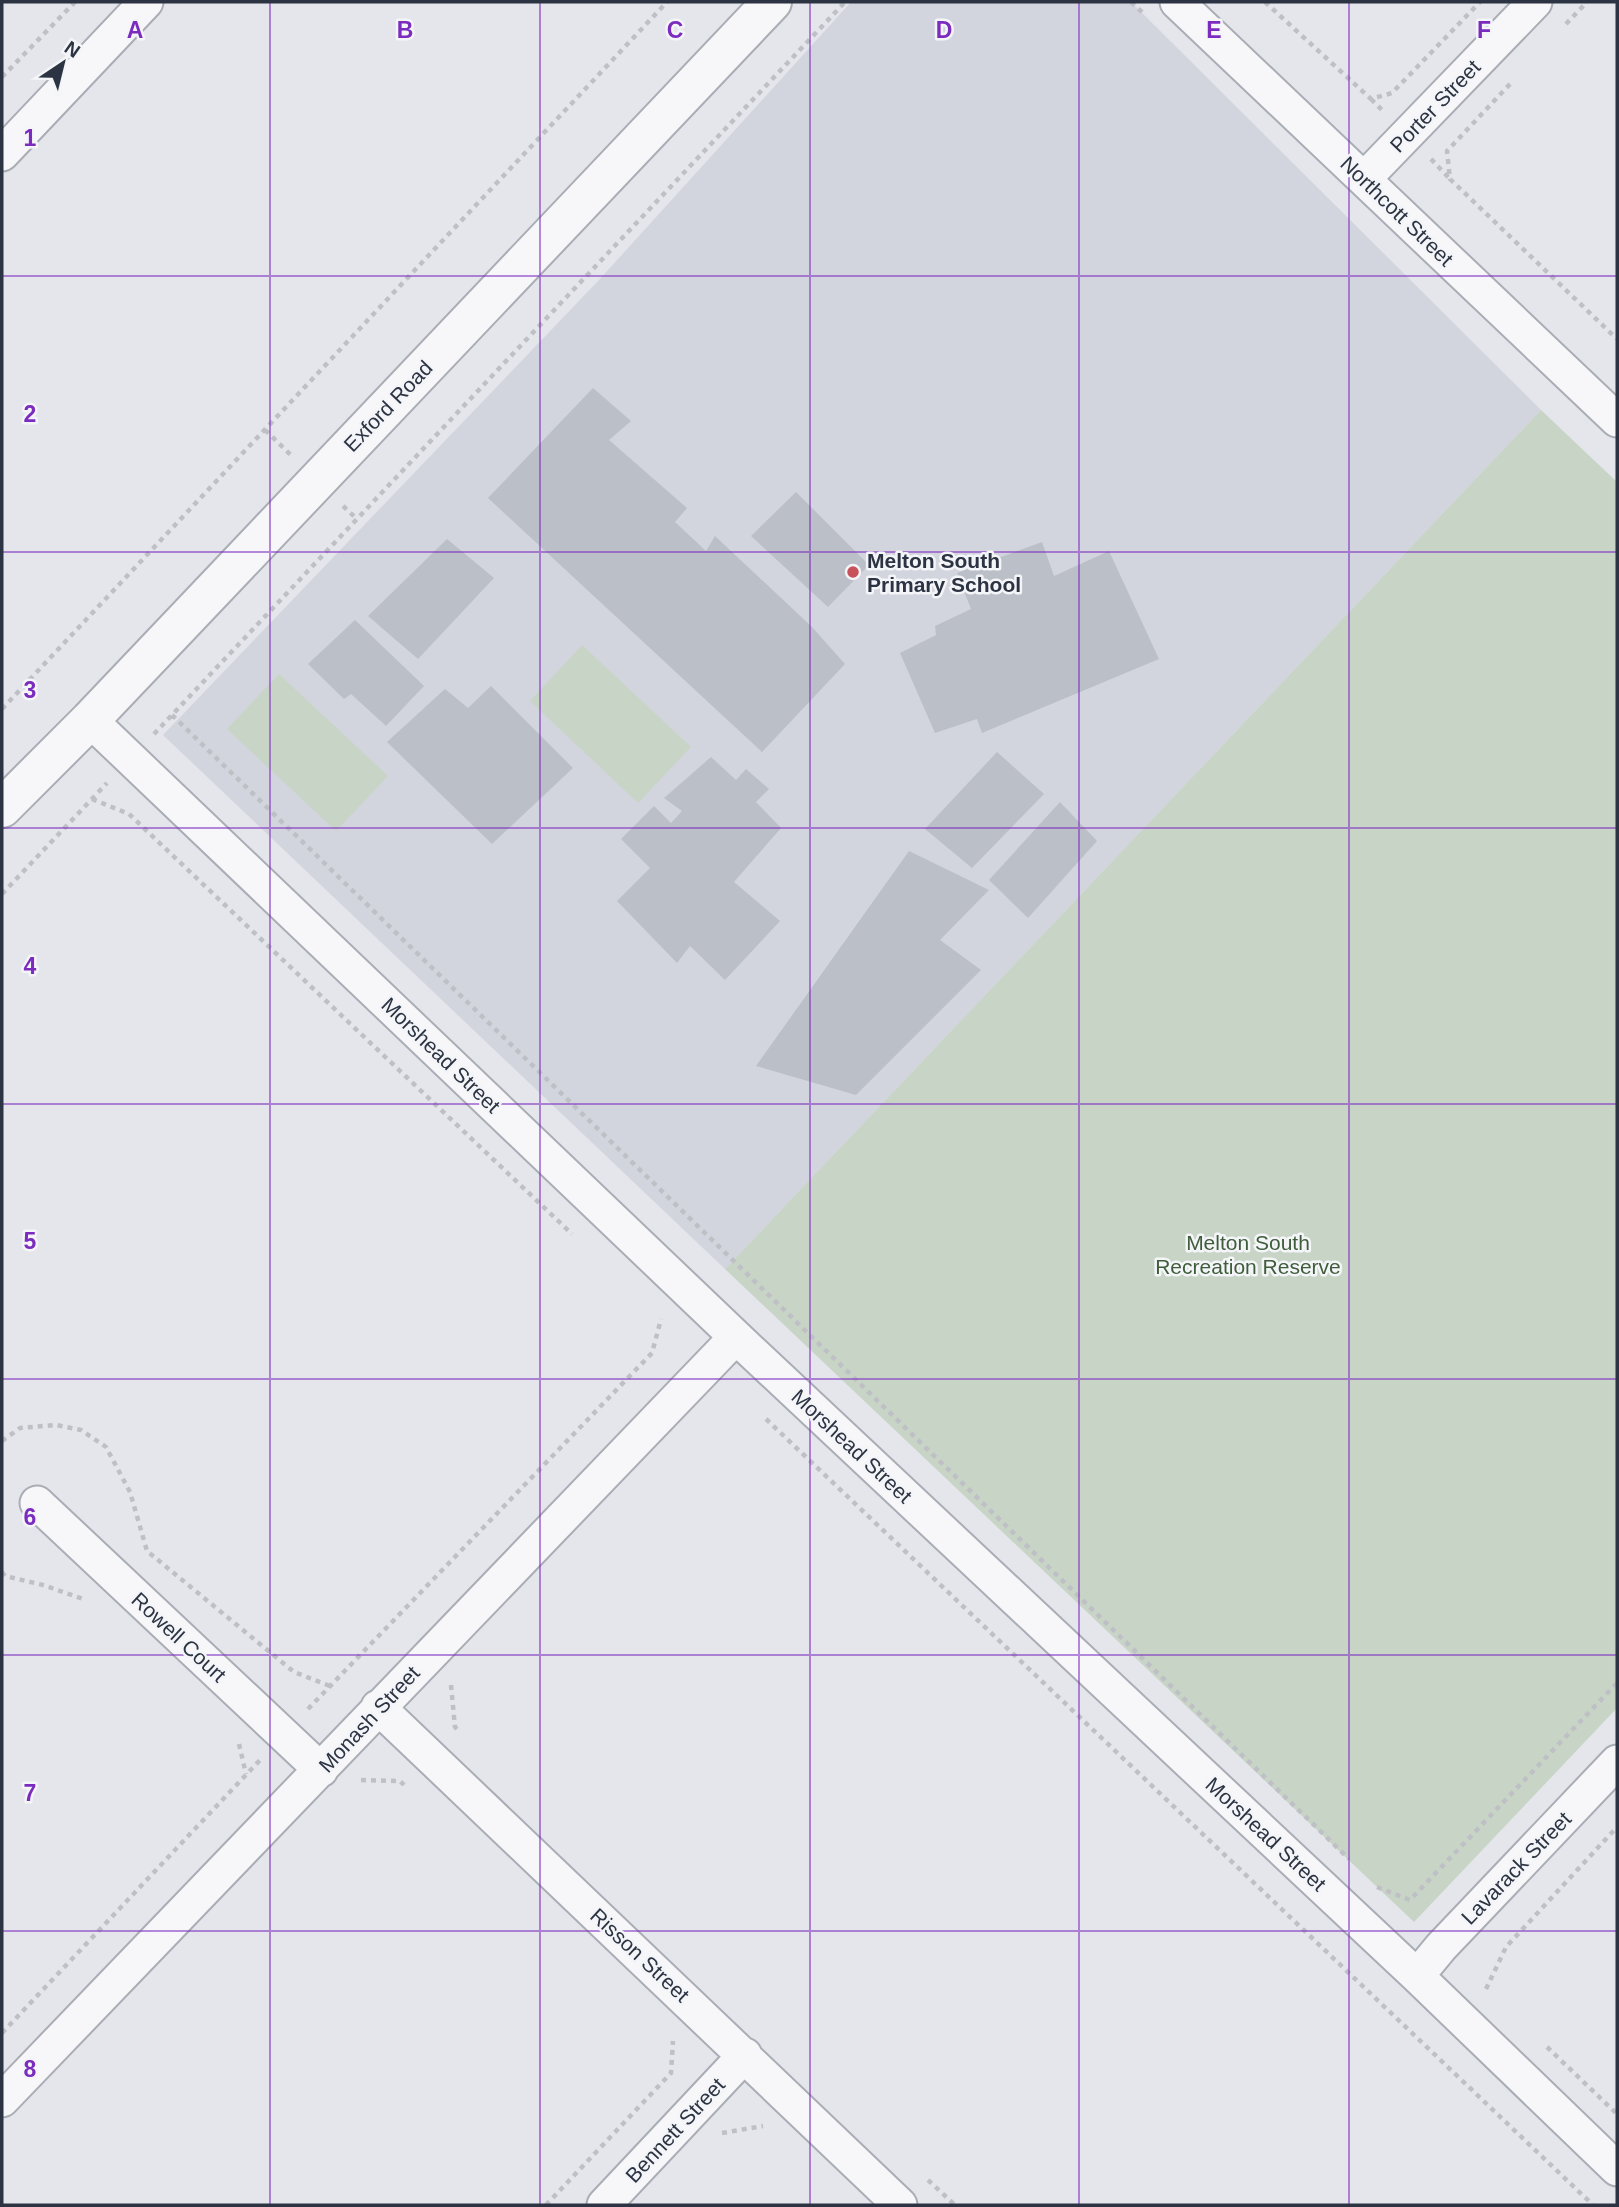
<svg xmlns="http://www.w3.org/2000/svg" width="1619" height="2207" viewBox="0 0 1619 2207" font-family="Arial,sans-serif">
<rect width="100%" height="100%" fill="#e4e6eb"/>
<!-- built -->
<path fill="#d2d5dd" d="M851 2H1131L1541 410 725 1269 163 735 599 280Z"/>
<!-- green -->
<path fill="#c8d4c6" d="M1541 410 1617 482V1708L1414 1922 725 1269Z
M582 645 691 747 638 803 530 701Z
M279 674 388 776 336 831 227 729Z"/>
<!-- building -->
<path fill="#bbbfc7" d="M593 388 631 421 609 440 687 508 675 522 706 551 715 536 812 627 845 664 762 752 488 498Z
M796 492 869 565 828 607 751 536Z
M447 539 494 578 418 659 368 616Z
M1042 542 1054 576 1109 551 1159 659 982 733 977 719 935 733 900 653 936 635 935 626 971 609 957 573Z
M355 620 424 686 386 726 351 694 344 699 308 664Z
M491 686 573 768 492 844 387 742 445 689 468 708Z
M997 752 1044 794 972 868 925 829Z
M711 757 736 780 746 769 769 789 756 802 781 828 734 882 780 921 725 980 690 946 677 963 617 901 650 868 621 839 654 806 671 823 682 811 664 798Z
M1060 802 1097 841 1028 918 989 880Z
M909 851 989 890 940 940 981 970 856 1095 756 1066Z"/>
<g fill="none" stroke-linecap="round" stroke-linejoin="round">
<defs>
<path id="minor" d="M1177 2 1617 420
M2 154 146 2
M1364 179 1535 2
M90 720 736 1337 1417 1976 1617 2169
M37 1503 321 1770
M378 1707 900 2205
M1417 1976 1441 1947 1617 1762
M2 2100 736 1337
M604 2205 745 2055"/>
<path id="tertiary" d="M2 808 90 720 772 2"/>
</defs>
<!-- minor casing -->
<use href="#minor" stroke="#a9adb5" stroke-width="37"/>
<!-- tertiary casing -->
<use href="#tertiary" stroke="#a9adb5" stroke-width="42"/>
<!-- path -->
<path stroke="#bec0c6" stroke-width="4.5" stroke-dasharray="5 5" stroke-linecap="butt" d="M1131 2 1143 13
M1265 2 1371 99 1392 93 1480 2
M1566 24 1587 2
M2 77 75 2
M1510 84 1447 151 1450 179 1617 339
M1371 99 1383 111
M1431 159 1449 178
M265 430 292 456
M343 506 357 519
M2 709 667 2
M172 715 1349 1859
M154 734 845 2
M92 799 129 814 572 1234
M2 894 107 783
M766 1419 1593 2205
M2 1441 20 1428 56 1425 81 1430 106 1447 130 1492 147 1551 294 1672 330 1686
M2 1572 5 1576 43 1585 86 1600
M451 1685 455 1727 459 1731
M308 1709 652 1353 661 1319
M239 1744 246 1774
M361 1780 400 1781 404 1785
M1377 1887 1410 1900 1617 1683
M1486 1989 1506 1947 1617 1827
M2 2033 261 1759
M1547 2047 1617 2114
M722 2133 763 2126
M928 2180 955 2205
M546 2205 671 2073 673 2041"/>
<!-- minor -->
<use href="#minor" stroke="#f7f7f9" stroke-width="33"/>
<!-- tertiary -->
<use href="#tertiary" stroke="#f7f7f9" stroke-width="38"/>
</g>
<!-- grid -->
<path fill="none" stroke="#7b2cbf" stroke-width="2" stroke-opacity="0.55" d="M270 2V2205M540 2V2205M810 2V2205M1079 2V2205M1349 2V2205M2 276H1617M2 552H1617M2 828H1617M2 1104H1617M2 1379H1617M2 1655H1617M2 1931H1617"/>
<!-- markers -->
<circle fill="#c7525c" stroke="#f4f5f8" stroke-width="2.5" cx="853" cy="572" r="7"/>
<g text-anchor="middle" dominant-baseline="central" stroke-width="5" stroke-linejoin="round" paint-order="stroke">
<!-- street labels -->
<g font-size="21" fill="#2c3342" stroke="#f4f5f8">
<text transform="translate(1435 106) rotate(-46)">Porter Street</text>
<text transform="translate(1397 211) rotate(44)">Northcott Street</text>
<text transform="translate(388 406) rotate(-46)">Exford Road</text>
<text transform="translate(441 1055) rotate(44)">Morshead Street</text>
<text transform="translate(852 1446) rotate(43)">Morshead Street</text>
<text transform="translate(179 1637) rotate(43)">Rowell Court</text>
<text transform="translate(369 1719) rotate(-47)">Monash Street</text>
<text transform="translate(1266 1834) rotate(43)">Morshead Street</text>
<text transform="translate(1516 1868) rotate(-46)">Lavarack Street</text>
<text transform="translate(640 1955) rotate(43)">Risson Street</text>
<text transform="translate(675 2130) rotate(-47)">Bennett Street</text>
</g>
<!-- poi labels -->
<g font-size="21" font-weight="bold" fill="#2c3342" stroke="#f4f5f8" text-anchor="start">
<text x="867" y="560">Melton South<tspan x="867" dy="24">Primary School</tspan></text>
</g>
<!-- park labels -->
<g font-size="21" fill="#3f5d3a" stroke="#f4f5f8">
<text x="1248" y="1242">Melton South<tspan x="1248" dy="24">Recreation Reserve</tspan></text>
</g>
</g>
<g font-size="23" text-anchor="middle" font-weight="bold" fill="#7b2cbf" stroke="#f4f5f8" stroke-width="5" stroke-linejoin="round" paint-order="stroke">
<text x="135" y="38">A</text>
<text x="405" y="38">B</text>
<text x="675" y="38">C</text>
<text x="944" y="38">D</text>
<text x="1214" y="38">E</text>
<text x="1484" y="38">F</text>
<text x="30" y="146">1</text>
<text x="30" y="422">2</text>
<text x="30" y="698">3</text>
<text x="30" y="974">4</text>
<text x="30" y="1249">5</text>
<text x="30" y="1525">6</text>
<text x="30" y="1801">7</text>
<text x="30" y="2077">8</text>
</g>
<!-- border -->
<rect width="1619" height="2207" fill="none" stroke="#2c3342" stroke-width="7"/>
<!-- north arrow -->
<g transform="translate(63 63) rotate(35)" stroke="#f4f5f8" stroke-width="5" paint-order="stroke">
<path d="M0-5L12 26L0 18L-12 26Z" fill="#2c3342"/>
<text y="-10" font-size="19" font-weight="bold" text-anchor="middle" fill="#2c3342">N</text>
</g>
</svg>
